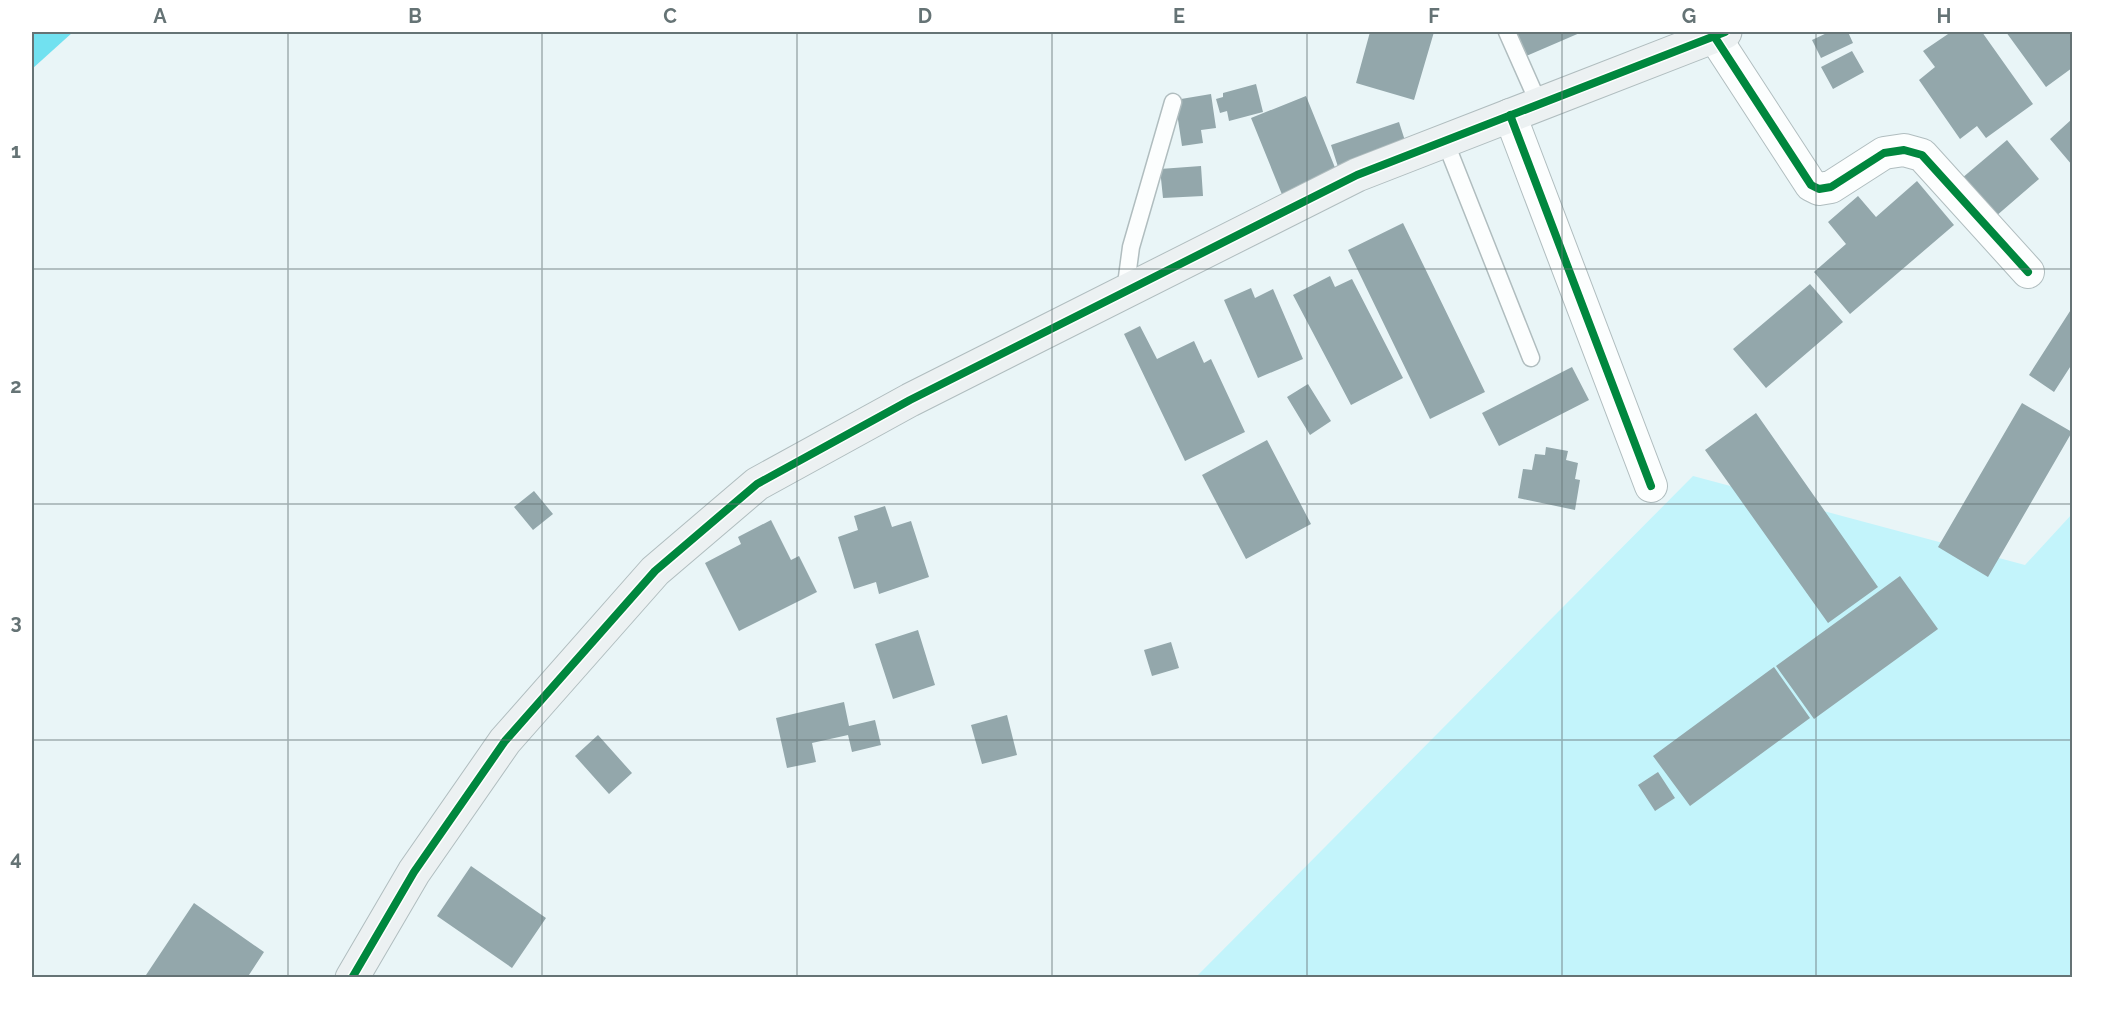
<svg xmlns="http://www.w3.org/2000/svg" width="2104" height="1009" viewBox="0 0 2104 1009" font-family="Raleway,sans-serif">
<rect width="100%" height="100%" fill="#e9f5f7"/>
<!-- green -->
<path fill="#c3f4fb" d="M1693 476 2025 565 2072 514V977L1195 978Z"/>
<!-- water -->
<path fill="#71e1f0" d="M32 32H73L32 69Z"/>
<!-- building -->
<path fill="#93a7ab" d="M1370 32H1434L1414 100 1356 83Z
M1514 32H1582L1524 57Z
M1829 32H1848L1853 43 1821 58 1812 40Z
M1951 32H1982L2033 104 1986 138 1977 126 1960 139 1919 80 1935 67 1923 51Z
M2006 32H2072V68L2046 87Z
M1852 51 1864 72 1833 89 1821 67Z
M1256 84 1263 112 1229 121 1227 111 1220 113 1216 99 1223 97V93Z
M1211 94 1216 128 1201 130 1203 143 1182 146 1175 100Z
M1306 96 1338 175 1283 197 1251 118Z
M2072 119V165L2050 139Z
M1399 122 1407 147 1339 170 1331 145Z
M2007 140 2039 179 1988 223 1955 184Z
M1201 166 1203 196 1163 198 1160 169Z
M1917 181 1954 225 1850 314 1814 272 1846 244 1828 222 1858 196 1876 217Z
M1403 223 1485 392 1430 419 1348 250Z
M1330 276 1335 287 1352 279 1403 378 1351 405 1293 295Z
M1810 284 1843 322 1766 388 1733 349Z
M1251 288 1255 298 1273 289 1303 359 1258 378 1224 300Z
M2072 308V364L2054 392 2029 375Z
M1140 326 1157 359 1194 341 1204 363 1211 359 1245 432 1185 461 1124 334Z
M1572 367 1589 400 1499 446 1482 413Z
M1308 384 1331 421 1310 435 1287 397Z
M2022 403 2072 432 1988 577 1938 547Z
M1756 413 1878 587 1828 623 1705 450Z
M1267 440 1311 524 1246 559 1202 475Z
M1546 447 1568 451 1566 460 1578 463 1575 479 1580 480 1575 510 1518 498 1523 469 1532 470 1535 454 1545 455Z
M534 491 553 514 533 530 514 507Z
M885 506 892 527 911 521 929 577 879 594 876 582 854 589 838 537 858 530 854 516Z
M771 520 791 560 799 556 817 592 739 631 705 563 741 544 738 537Z
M1900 576 1938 629 1814 719 1776 666Z
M918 630 935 685 893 699 875 644Z
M1171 642 1179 668 1152 676 1144 650Z
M1774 667 1810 718 1690 806 1653 756Z
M844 702 849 726 875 720 881 745 852 752 848 735 812 743 816 762 787 768 776 718Z
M1007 715 1017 755 982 764 971 725Z
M598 735 632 773 609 794 575 756Z
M1658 772 1675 798 1655 811 1638 785Z
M471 866 546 918 512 968 437 916Z
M194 903 264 952 247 978H144Z"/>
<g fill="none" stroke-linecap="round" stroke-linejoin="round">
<defs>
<path id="lane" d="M1507 32 1539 104
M1445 141 1531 358
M1125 292 1131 247 1173 102"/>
<path id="street" d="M1714 36 1811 185 1819 189 1831 187 1884 153 1904 150 1922 155 2028 272
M1510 115 1651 486"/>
<path id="secondary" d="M352 978 414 872 505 741 655 571 757 484 910 400 1357 175 1725 32"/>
</defs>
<!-- lane casing -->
<use href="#lane" stroke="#b0bdbf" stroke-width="19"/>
<!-- street casing -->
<use href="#street" stroke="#b0bdbf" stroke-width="34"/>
<!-- secondary casing -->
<use href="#secondary" stroke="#b0bdbf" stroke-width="35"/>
<!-- lane -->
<use href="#lane" stroke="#fcfefe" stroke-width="16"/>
<!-- street -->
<use href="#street" stroke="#fcfefe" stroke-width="32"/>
<!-- secondary -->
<use href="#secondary" stroke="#ecf1f2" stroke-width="33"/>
<defs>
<path id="cycleway" d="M1714 36 1811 185 1819 189 1831 187 1884 153 1904 150 1922 155 2028 272
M1510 115 1651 486
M352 978 414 872 505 741 655 571 757 484 910 400 1357 175 1725 32"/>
</defs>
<!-- cycleway casing -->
<use href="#cycleway" stroke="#fff" stroke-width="11"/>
<!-- cycleway -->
<use href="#cycleway" stroke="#00873e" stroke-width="8"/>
</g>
<!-- grid -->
<path fill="none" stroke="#657375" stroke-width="1.5" stroke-opacity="0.55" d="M288 32V978M542 32V978M797 32V978M1052 32V978M1307 32V978M1562 32V978M1816 32V978M32 269H2072M32 504H2072M32 740H2072"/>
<!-- border -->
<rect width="2104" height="1009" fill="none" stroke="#ffffff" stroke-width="66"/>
<rect x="33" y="33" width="2038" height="943" fill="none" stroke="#657375" stroke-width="2"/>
<g font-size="20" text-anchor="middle" font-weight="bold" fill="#657375">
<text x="160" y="23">A</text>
<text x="415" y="23">B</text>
<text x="670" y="23">C</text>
<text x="925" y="23">D</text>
<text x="1179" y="23">E</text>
<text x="1434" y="23">F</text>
<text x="1689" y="23">G</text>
<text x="1944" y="23">H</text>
<text x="16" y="158">1</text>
<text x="16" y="393">2</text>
<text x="16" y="629">3</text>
<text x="16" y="865">4</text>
</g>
</svg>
